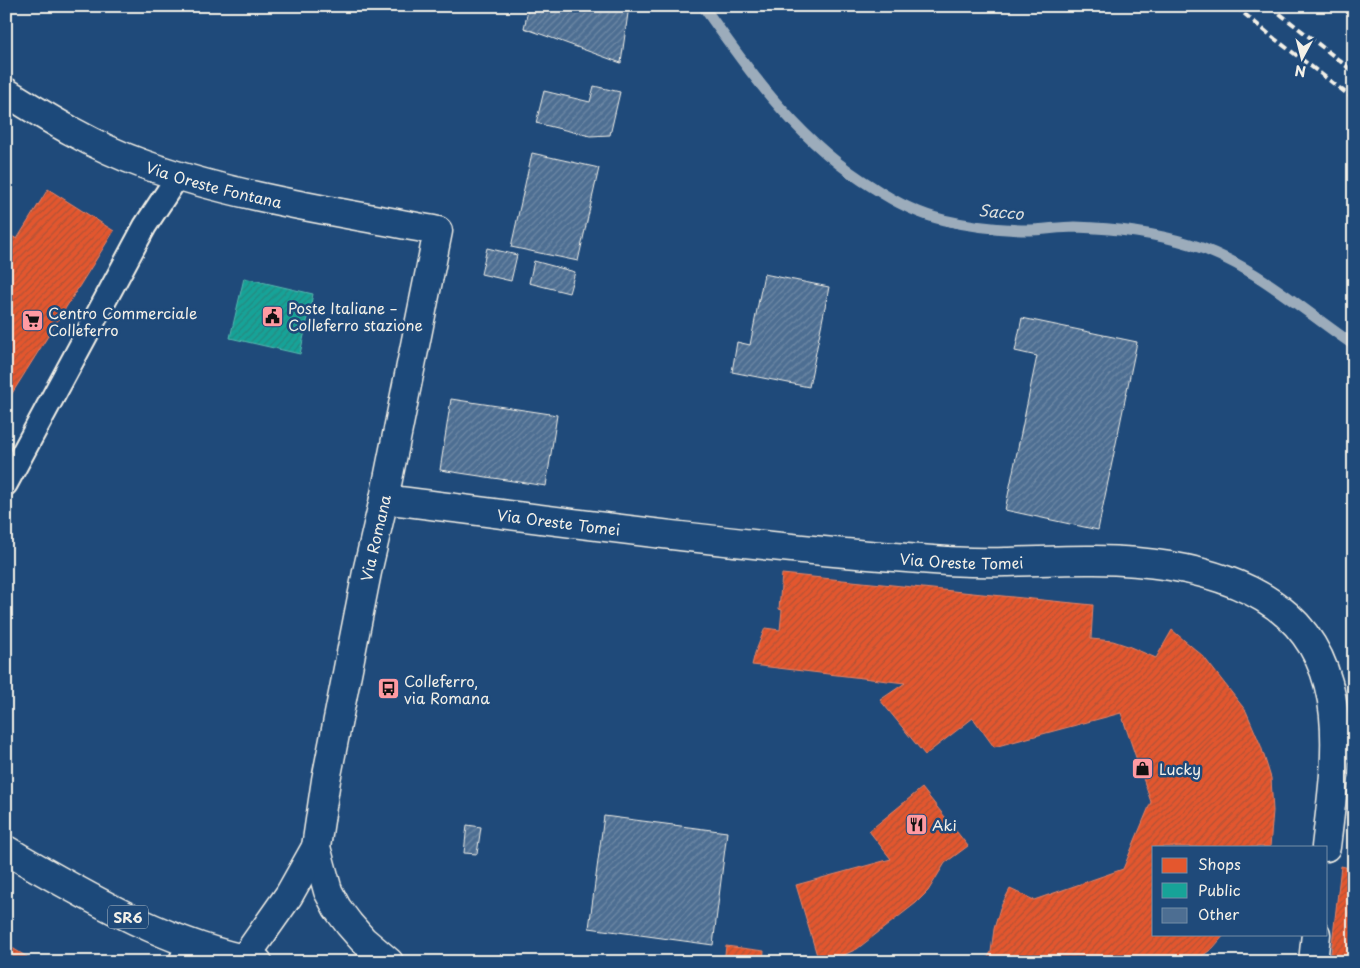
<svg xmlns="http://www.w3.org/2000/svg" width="1360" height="968" viewBox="0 0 1360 968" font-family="'Playpen Sans',sans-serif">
<defs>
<pattern id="shops-hatch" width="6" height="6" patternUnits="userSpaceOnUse" patternTransform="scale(1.25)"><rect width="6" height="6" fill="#e4572e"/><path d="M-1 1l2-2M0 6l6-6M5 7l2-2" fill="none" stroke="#ae5236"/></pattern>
<pattern id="public-hatch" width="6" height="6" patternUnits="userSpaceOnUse" patternTransform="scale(1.25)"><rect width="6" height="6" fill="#17a398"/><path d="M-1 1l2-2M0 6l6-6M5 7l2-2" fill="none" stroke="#26887f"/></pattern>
<pattern id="building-hatch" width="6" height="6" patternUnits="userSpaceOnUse" patternTransform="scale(1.25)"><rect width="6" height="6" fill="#4d6e92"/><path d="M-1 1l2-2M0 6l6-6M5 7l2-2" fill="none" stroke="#708aa6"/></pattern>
</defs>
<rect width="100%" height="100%" fill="#1f4a7a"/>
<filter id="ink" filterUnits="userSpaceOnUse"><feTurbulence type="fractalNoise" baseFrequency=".02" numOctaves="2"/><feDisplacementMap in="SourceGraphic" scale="10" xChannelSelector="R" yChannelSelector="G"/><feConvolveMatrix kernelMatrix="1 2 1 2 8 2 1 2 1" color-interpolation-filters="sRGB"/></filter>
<g filter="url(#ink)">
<!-- shops -->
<path fill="url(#shops-hatch)" stroke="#e98566" d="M48 189 114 231 6 403V233L17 239Z
M782 574 1093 605 1091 639 1113 641 1128 646 1156 658 1172 630 1203 656 1246 711 1261 746 1271 778 1273 811 1270 847H1154V934H1225L1213 948 1194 962H985L991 952 994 929 1000 908 1010 889 1034 900 1123 869 1151 802 1121 713 994 747 973 718 925 755 880 700 905 683 752 665 755 653 765 628 780 630 782 610 779 609Z
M922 788 968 846 945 863 928 891 916 903 857 949 828 962H819L796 885 891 859 869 831Z
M1341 866 1354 869V962H1330Z
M6 944 35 962H6Z
M726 946 764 951 763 962H724Z"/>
<!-- public -->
<path fill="url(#public-hatch)" stroke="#59bab0" d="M244 278 313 294 300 354 230 338Z"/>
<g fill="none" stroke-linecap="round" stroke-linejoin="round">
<!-- stream -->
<path stroke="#9cacbb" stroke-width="11" d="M703 6C752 75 800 144 874 188 895 202 919 214 944 220 969 226 995 229 1021 230 1039 231 1057 227 1075 227 1112 228 1154 233 1190 244 1252 263 1301 309 1354 345"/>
</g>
<!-- building -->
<path fill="url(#building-hatch)" stroke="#f4f1e8" d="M529 6H629L621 63 524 28Z
M594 86 620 92 610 135 590 136 536 123 544 91 590 102Z
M532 153 599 168 578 261 511 247Z
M487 248 517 255 511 281 481 274Z
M534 261 575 272 569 293 529 283Z
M764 274 829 287 809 387 732 372 737 342 750 345Z
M1022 318 1137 342 1098 530 1005 510 1037 356 1015 351Z
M451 399 557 415 546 486 440 470Z
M604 816 727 832 713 945 589 928Z
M467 825 481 827 477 854 464 853Z"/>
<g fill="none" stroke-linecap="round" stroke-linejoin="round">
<defs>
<path id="lane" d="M6 484 145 226 178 176
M180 962 188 943"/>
<g id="street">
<path id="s1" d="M6 92C49 119 95 147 143 164 238 198 340 212 438 231L384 499 367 572 326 780 316 847 328 891 337 908 349 924 363 940 389 962"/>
<path id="s2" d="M384 499C558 521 732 545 907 558 940 561 973 563 1006 562 1061 560 1116 557 1170 566 1212 573 1254 586 1287 615 1353 674 1335 769 1326 847"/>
<path d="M244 959 289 895 316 847"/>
<path d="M1313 962 1316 934"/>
</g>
<path id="primary" d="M6 850C86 896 167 945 258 962"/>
</defs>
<!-- lane casing -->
<use href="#lane" stroke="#f4f1e8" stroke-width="26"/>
<!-- street casing -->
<use href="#street" stroke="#f4f1e8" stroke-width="31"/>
<!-- primary casing -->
<use href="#primary" stroke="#f4f1e8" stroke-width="31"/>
<!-- lane -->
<use href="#lane" stroke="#1f4a7a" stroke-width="22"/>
<!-- street -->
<use href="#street" stroke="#1f4a7a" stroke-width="28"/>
<!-- primary -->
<use href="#primary" stroke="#1f4a7a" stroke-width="28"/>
<!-- rail -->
<path stroke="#f4f1e8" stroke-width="4" stroke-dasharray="8 4" stroke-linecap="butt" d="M1235 6 1275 39 1354 99
M1270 6 1354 72"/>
</g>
</g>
<!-- icons -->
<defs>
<symbol id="civic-square" viewBox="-11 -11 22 22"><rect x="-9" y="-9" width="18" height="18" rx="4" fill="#ff9aa2" stroke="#1f4a7a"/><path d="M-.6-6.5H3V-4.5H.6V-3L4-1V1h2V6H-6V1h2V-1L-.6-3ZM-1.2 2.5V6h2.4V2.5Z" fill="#111"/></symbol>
<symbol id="supermarket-square" viewBox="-11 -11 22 22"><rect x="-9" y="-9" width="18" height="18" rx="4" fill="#ff9aa2" stroke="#1f4a7a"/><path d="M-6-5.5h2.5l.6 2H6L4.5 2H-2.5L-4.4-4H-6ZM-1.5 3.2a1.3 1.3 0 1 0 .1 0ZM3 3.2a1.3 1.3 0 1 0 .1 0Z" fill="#111"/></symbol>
<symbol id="bus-square" viewBox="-11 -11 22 22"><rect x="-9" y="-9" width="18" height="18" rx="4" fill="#ff9aa2" stroke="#1f4a7a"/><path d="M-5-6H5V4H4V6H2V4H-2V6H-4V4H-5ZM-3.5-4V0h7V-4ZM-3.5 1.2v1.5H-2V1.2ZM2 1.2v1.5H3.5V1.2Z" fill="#111"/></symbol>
<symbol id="shop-square" viewBox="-11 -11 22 22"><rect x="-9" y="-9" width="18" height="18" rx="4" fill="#ff9aa2" stroke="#1f4a7a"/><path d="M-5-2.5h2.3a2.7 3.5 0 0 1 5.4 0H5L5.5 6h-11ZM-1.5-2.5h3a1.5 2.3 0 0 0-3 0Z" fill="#111"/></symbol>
<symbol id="restaurant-square" viewBox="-11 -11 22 22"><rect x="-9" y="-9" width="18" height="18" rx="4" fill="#ff9aa2" stroke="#1f4a7a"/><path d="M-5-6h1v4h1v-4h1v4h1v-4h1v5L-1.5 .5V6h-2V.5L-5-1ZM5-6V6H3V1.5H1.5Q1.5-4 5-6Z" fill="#111"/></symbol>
</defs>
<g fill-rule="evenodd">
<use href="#civic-square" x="260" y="304" width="25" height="25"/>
<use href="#supermarket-square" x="20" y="308" width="25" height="25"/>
<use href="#bus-square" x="376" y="676" width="25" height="25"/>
<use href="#shop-square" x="1130" y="756" width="25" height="25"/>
<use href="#restaurant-square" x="904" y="812" width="25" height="25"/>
</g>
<g text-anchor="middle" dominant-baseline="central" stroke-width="5" stroke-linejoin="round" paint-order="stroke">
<!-- shield labels -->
<rect fill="#1f4a7a" stroke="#b4bfc7" stroke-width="1" x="108" y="905.5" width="40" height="23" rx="4"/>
<g font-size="14" font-weight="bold" fill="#f4f1e8">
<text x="128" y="917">SR6</text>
</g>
<!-- street labels -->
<g font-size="15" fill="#f4f1e8" stroke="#1f4a7a">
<text stroke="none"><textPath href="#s1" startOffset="229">Via Oreste Fontana</textPath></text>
<text stroke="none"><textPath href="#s2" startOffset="176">Via Oreste Tomei</textPath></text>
<text transform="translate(375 538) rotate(-77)">Via Romana</text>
<text stroke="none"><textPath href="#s2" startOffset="581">Via Oreste Tomei</textPath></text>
</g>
<!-- poi labels -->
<g font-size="15" fill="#f4f1e8" stroke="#1f4a7a" text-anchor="start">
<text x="288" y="307">Poste Italiane –<tspan x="288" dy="17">Colleferro stazione</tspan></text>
<text x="48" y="312">Centro Commerciale<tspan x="48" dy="17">Colleferro</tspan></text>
<text x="404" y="680">Colleferro,<tspan x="404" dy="17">via Romana</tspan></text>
<text x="1159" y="768">Lucky</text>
<text x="932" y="824">Aki</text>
</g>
<!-- water labels -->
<g font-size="16" font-style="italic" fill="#dee0dd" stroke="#1f4a7a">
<text transform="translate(1001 211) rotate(5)">Sacco</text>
</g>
</g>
<!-- margin -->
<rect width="1360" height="968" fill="none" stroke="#1f4a7a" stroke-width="25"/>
<rect x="12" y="12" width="1335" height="943" fill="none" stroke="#f4f1e8" stroke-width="2" filter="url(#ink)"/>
<!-- legend -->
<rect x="1152" y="846" width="175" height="90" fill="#1f4a7a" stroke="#748da6"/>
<rect x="1162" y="858" width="25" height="15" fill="#e4572e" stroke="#748da6"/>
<text x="1198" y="870" font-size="15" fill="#f4f1e8">Shops</text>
<rect x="1162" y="883" width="25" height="15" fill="#17a398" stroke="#748da6"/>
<text x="1198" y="896" font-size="15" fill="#f4f1e8">Public</text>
<rect x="1162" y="908" width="25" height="15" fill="#4d6e92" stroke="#748da6"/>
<text x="1198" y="920" font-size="15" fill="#f4f1e8">Other</text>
<!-- north arrow -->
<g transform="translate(1302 58) rotate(187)" stroke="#1f4a7a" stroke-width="4" paint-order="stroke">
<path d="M0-4L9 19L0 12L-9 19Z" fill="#f4f1e8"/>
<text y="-8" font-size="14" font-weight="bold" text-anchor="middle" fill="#f4f1e8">N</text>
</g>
</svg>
